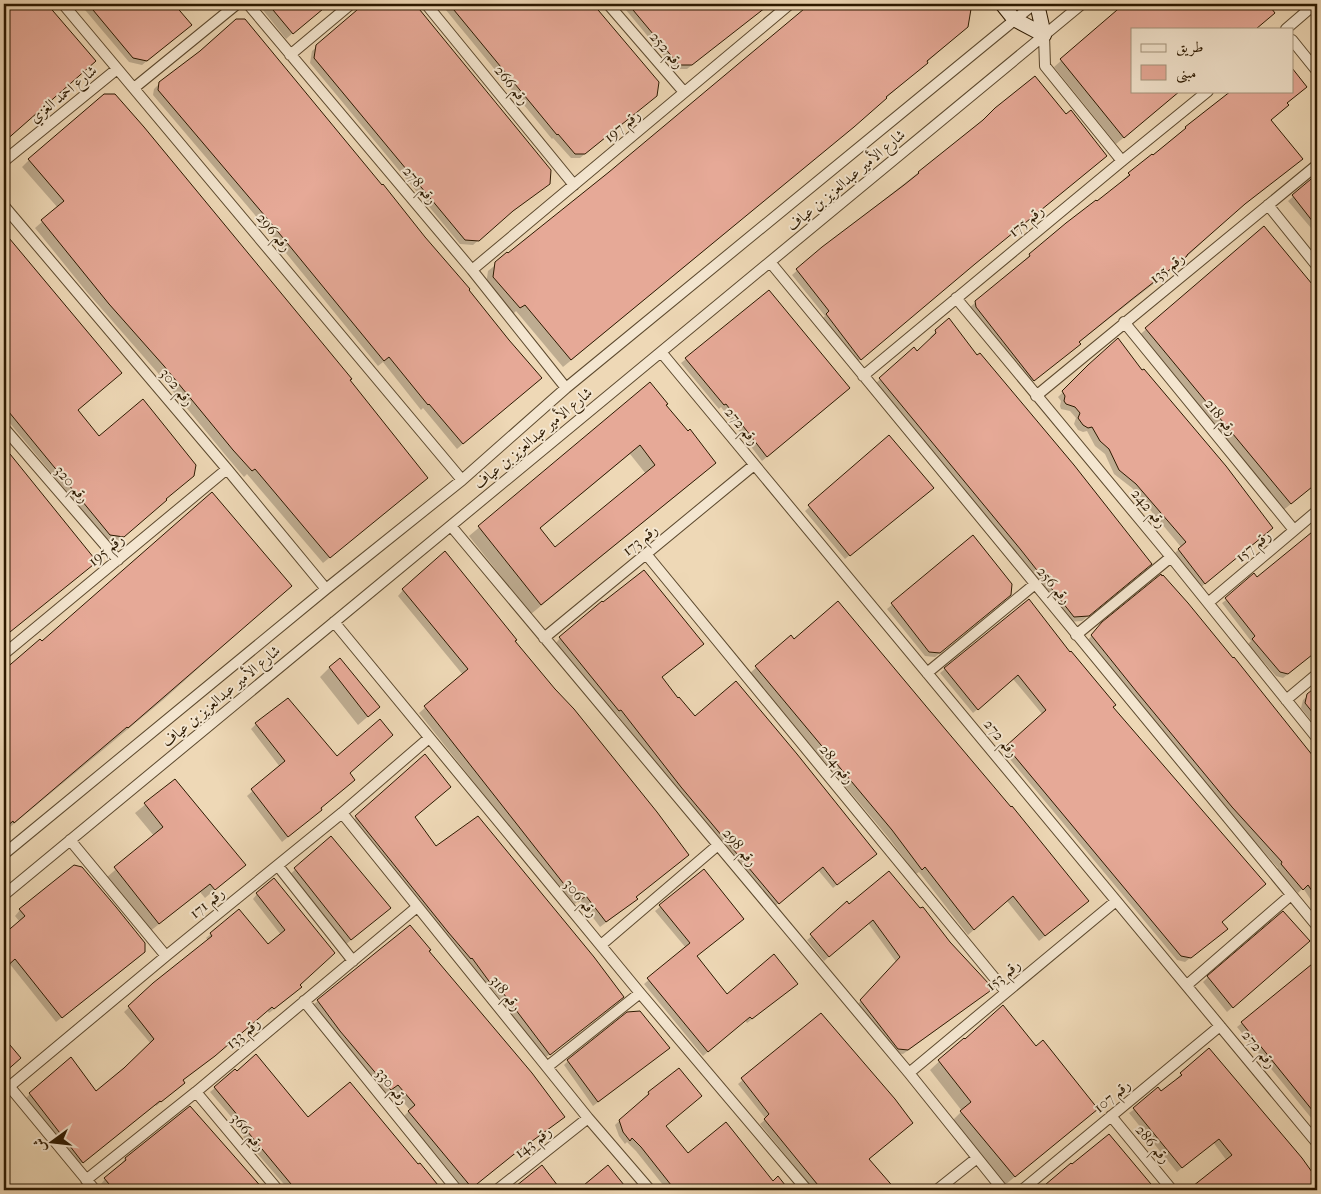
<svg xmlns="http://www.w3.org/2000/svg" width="1321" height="1194" viewBox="0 0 1321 1194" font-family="'IM FELL French Canon',Amiri,serif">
<rect width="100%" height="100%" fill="#eed8b6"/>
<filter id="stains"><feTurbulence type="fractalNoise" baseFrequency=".004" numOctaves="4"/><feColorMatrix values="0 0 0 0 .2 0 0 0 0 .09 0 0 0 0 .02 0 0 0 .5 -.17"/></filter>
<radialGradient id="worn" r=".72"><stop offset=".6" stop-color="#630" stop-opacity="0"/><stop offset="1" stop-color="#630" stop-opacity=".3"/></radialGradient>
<!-- shadow -->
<path fill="#0003" fill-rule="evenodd" d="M4 4H46L94 61 4 141Z
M80 4H173L190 25 142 65 129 62Z
M258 4H326L286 39Z
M367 4H412L550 170 544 188 507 215 473 245 460 244 310 63 312 51Z
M441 4H592L657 82 651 100 580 158H571L553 138 552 139Z
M621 4H763V8L758 12 687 69H675Z
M812 4H965L970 10 959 34 845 134 563 367 516 311 512 315 486 285 488 271 726 77Z
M1126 4H1266L1273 13 1132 29V91H1180L1116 144 1054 67Z
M160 83 534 383 457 449 423 408 421 410 383 362 378 366 260 221 153 95 154 89Z
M1305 87 1286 104 1270 120 1301 159 1237 210 1180 263 1078 343 1073 350 1027 386 969 308 1030 255 1124 181 1123 180 1129 174 1233 91H1292Z
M1066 116 969 268 856 363 822 319 825 316 792 275 823 248 983 121Z
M29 160 348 380 419 485 323 563 247 474 244 477 227 457 157 372 86 291 35 228 58 208 22 167Z
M1317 176V223L1311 228 1288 201Z
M1264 227 1317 292V483L1281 512 1136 338Z
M4 234 23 260 77 411 99 437 164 500 119 541 106 539 4 416Z
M949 320 1145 569 1082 621 1068 622 875 384 914 349 917 353 932 339 930 337Z
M686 359 844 393 762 461 721 407 719 409 681 363Z
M1089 366 1267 533 1200 588 1174 554 1181 547 1132 488 1114 474 1105 454 1095 446 1087 431 1083 432 1078 430 1074 424 1076 418 1070 411 1061 409 1060 406 1061 401 1058 397Z
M650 384 665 405 715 462 705 472 531 614 469 536ZM630 454 646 474 555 548 539 529Z
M889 436 928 492 845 559 805 511Z
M4 449 41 494 87 569 5 635Z
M1317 530V651L1283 678 1276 676 1248 644 1251 641 1222 603 1257 578Z
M972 537 1005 599 935 657 925 656 887 609Z
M290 586 163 700 4 832V672L40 641 42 643Z
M403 590 687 855 635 898 631 904 600 927 580 900 572 906 419 713 463 675 398 596Z
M1028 600 1112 707 1221 922 1222 933 1185 962 1177 960 1003 751 1043 715 1013 679 973 713 940 673Z
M1098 628 1232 660 1234 659 1317 763V909L1303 888 1298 893 1277 869 1278 868 1228 811 1088 640Z
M791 637 1088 901 1039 941 1007 901 968 935 919 872 916 874 887 836 750 673Z
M560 638 678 700 695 718 871 858 833 888 818 870 774 907 677 791 616 713 614 714 584 678 556 643Z
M330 667 379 707 358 725 320 677Z
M1317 684V728L1301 708 1303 700 1314 690 1312 689Z
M256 724 348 773 354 780 320 808 315 815 282 842 247 796 280 767 251 729Z
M425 756 413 818 436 848 618 1001 545 1058 492 989 489 991 351 822Z
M174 781 244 865 205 898 200 892 149 932 106 878 154 836 135 813Z
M331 838 382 914 344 946 288 876Z
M74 866 139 957 56 1022 9 963 4 968V935L20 922 15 916 20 910Z
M704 870 696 957 727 996 792 988 747 1023 745 1020 703 1056 644 984 686 948 655 911Z
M889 873 984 995 903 1054 893 1053 857 1005 897 963 868 923 824 961 807 940Z
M257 894 329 957 298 985 296 992 269 1013 267 1010 182 1081 179 1087 156 1106 155 1104 78 1166 26 1098 30 1094 96 1092 151 1044 124 1012 154 984 209 941 206 938 211 934 267 946 281 935 253 899Z
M1317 909V918L1313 913Z
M1303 946 1227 1012 1203 982 1208 977Z
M427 952 558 1121 506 1160 469 1190H465L404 1116 410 1110 392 1089 386 1094 336 1036 313 1005 318 1001Z
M1317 962V1125L1237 1027Z
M821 1015 868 1159 894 1190H814L760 1124 766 1119 738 1084Z
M963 1039 1036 1048 1096 1109 1005 1185 952 1121 962 1111 930 1070Z
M1209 1050 1272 1124 1317 1181V1190H1190L1227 1161 1213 1142 1177 1172 1129 1113 1177 1080 1176 1079 1181 1074Z
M664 1052 593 1106 564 1065 568 1061Z
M215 1088 418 1166 420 1165 441 1190H289L243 1137 246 1134 210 1092Z
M649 1093 665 1126 688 1155 772 1183 778 1178 787 1190H667L636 1151 627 1142 625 1144 619 1136 615 1125Z
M190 1108 215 1135 261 1190H106L101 1184 105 1179 122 1165 121 1164 125 1159Z
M1109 1135 1155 1190H1041Z"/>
<!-- building -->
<path fill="#e6a997" stroke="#2c1900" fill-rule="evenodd" d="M4 4H47L96 61 4 142Z
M88 4H174L192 25 147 61 133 58Z
M268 4H329L293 34Z
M364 4H415L551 170 550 184 513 211 479 241 465 240 314 58 316 45Z
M449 4H593L659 82 657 96 585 154H575L558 134 557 135Z
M628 4H770L692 65H679Z
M810 4H967L971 9 968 27 927 61 928 63 886 97 887 98 854 127 571 360 525 305 520 308 493 277 495 262 507 252 508 253 609 172Z
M1124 4H1268L1275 13 1256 29H1132V91H1180L1124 138 1060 59Z
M236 19H245L382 185 383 184 425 237 470 289 469 290 509 340 542 378 463 444 429 404 428 405 389 357 384 361 265 216 158 90 159 82 200 51Z
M1292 68 1307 87 1287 103 1289 105 1271 120 1303 159 1245 204 1187 255V256L1131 300 1079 342 1081 344 1034 381 976 307 975 301 1030 256 1029 254 1066 223 1096 200 1097 201 1130 175 1128 173 1152 154 1153 155 1186 128 1185 127 1231 91H1292Z
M1035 76 1066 114 1071 110 1107 156 975 264 861 360 826 314 829 311 796 269 822 247 904 185 919 173 918 172 983 120 995 108Z
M104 94H115L144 127 352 379 350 380 428 478 330 558 255 469 252 471 233 450 164 366 109 304 41 220 64 201 28 159Z
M1317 174V227L1292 195Z
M1264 226 1317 290V483L1291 504 1145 328Z
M4 232 122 373 78 410 99 436 143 399 196 465 194 476 166 499 167 500 124 537 110 535 4 406Z
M769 290 850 388 767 457 726 404 724 405 685 358Z
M949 318 977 355 980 353 1074 465 1152 564 1089 616 1074 617 1021 550 879 378 914 347 917 351 936 333 935 330Z
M1118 338 1142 370 1144 369 1226 466 1273 528 1205 584 1178 549 1186 542 1136 484 1119 470 1109 449 1100 441 1092 427 1088 428 1083 425 1078 418 1080 413 1075 407 1066 404 1064 401 1065 396 1062 391 1088 365Z
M650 382 668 404 666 405 688 431 690 429 716 463 541 605 478 526ZM640 445 655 465 555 547 540 528Z
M889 435 934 488 850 556 808 505Z
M10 454 94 558 93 565 10 632 4 624V459Z
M212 492 292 586 128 728 127 727 14 823 13 821 4 829V670L40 639 42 641Z
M1317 528V651L1288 674 1280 672 1252 639 1255 636 1225 598 1254 573 1257 577Z
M973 535 1012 584 1011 595 940 653 929 652 891 603Z
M445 551 517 640 515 641 555 689 574 709 657 812 689 855 636 897 638 899 606 922 586 896 578 902 424 706 468 669 402 589Z
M644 570 704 644 662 677 678 698 679 697 695 716 736 681 797 754 877 854 837 885 823 867 779 904 681 787 621 710 619 711 559 637 602 601 603 602Z
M1161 574 1162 576 1163 575 1188 603 1233 658 1234 657 1317 761V898L1308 885 1303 890 1281 864 1282 862 1232 807 1136 691 1091 635 1102 622Z
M1029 599 1070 652 1071 651 1116 705 1113 707 1266 884 1222 922 1228 929 1191 958 1181 956 1006 746 1046 710 1018 675 978 710 944 668Z
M838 601 946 730 1011 807 1012 806 1089 901 1045 936 1013 896 974 930 925 867 922 870 892 830 755 666 791 635 794 639Z
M340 658 380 707 368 717 329 667Z
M1317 686V718L1305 703 1307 694Z
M288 698 337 756 380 719 393 735 350 773 355 780 321 808 322 810 288 837 251 789 285 761 255 723Z
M425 754 451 787 415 817 436 846 478 816 594 957 624 997 550 1055 497 985 494 988 472 958 471 959 448 932 355 816Z
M175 779 246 865 215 890 210 884 159 924 114 867 163 827 144 803Z
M331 836 391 908 351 940 294 868Z
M74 865 82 867 116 907 145 943V952L62 1018 15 959 4 969V934L25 916 19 909Z
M704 869 744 919 697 956 727 994 774 954 798 984 752 1019 750 1017 708 1052 647 978 690 943 659 905Z
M889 871 920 908 923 907 950 942 990 985V991L908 1050 898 1049 860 1000 900 957 873 920 829 957 810 934 847 901 849 904Z
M274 878 335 953 300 985 302 987 274 1009 272 1007 215 1056 183 1080 185 1083 161 1102 160 1101 83 1163 29 1093 71 1057 96 1091 124 1068 154 1039 128 1006 153 983 212 936 210 933 239 909 268 944 285 930 256 893Z
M1283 911 1310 941 1233 1008 1207 976Z
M410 925 431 950 429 951 532 1073 565 1117 513 1155 472 1188 408 1111 415 1105 398 1085 391 1090 379 1077 340 1031 317 1000Z
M1317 960V1116L1241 1022Z
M1003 1005 1036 1046 1043 1040 1098 1109 1015 1177 960 1111 971 1102 938 1060 964 1038 965 1039Z
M640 1011 670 1048 598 1102 567 1060 627 1012Z
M821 1013 895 1099 913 1123 869 1159 896 1190H822L764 1119 769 1114 741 1078Z
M4 1038 21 1058 4 1073Z
M1209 1048 1302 1158 1317 1179V1190H1188L1232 1155 1219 1139 1182 1168 1133 1108 1158 1087 1161 1091 1182 1075 1180 1073Z
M256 1054 308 1117 350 1082 418 1164 420 1163 442 1190H296L247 1131 249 1129 214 1087 235 1069 237 1071Z
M679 1068 702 1096 666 1126 688 1153 726 1122 773 1181 778 1176 789 1190H675L641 1147 632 1138 630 1141 623 1132 619 1120 649 1094 648 1092Z
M190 1106 264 1190H114L104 1178 126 1160 125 1158Z
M1109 1134 1156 1190H1039L1071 1163 1072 1164Z
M542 1165 561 1190H511Z
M608 1165 628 1190H578Z"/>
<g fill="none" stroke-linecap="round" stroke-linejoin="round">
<defs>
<path id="street" d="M63 4 462 480
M248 4 472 270 566 388
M426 4 574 185
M608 4 684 92
M1286 29 1315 4
M1044 35 1045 66 1122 161
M1292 40 1317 71
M290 55 351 4
M134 88 237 4
M4 161 117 69
M1268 205 1317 266
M4 206 227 469 326 589
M770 262 1317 926
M472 270 790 4
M956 298 1171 557 1317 738
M1124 322 1294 530
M661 352 1317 1143
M863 376 1122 161 1208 91
M1036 396 1317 165
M4 428 118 560
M451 526 909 1073 1003 1190
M646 554 1006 992
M1208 603 1317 511
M334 622 640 993 807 1190
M1076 635 1171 557
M544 638 754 465
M4 654 227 469
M927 673 1035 584
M1286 700 1317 674
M342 813 588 1118 650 1190
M70 840 166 956
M4 854 326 589 462 480 566 388 1034 4
M278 866 353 961
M4 895 1082 4
M601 945 718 845
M1187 985 1291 895
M304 1001 457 1190
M547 1067 640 993
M909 1073 1116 901
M9 1086 95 1190
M4 1091 166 956 342 813 429 738
M196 1092 278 1190
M1111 1116 1172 1190
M86 1180 196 1092 417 907
M497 1190 588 1118
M937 1190 977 1158
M1022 1190 1220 1026"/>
<path id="secondary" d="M1002 4 1014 19 1044 35
M1037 4 1044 35"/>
</defs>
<!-- street casing -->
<use href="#street" stroke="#5c492e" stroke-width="12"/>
<!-- secondary casing -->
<use href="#secondary" stroke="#2c1900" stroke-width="16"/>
<!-- street -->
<use href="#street" stroke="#f4e6d0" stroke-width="10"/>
<!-- secondary -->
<use href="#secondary" stroke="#f4e6d0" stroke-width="14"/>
</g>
<g text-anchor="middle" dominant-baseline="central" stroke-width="4" stroke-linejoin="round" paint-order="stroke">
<!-- street labels -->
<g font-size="15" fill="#2c1900" stroke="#f4e6d0">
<text transform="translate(667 50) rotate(49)">رقم 252</text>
<text transform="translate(512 85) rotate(51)">رقم 266</text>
<text transform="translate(63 94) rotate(-39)">شارع احمد الغزي</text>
<text transform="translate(622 126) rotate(-40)">رقم 197</text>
<text transform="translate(846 180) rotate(-40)">شارع الأمير عبدالعزيز بن عياف</text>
<text transform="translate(420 185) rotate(50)">رقم 278</text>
<text transform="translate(1026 221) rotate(-40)">رقم 175</text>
<text transform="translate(274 232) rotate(50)">رقم 296</text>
<text transform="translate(1167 268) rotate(-39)">رقم 135</text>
<text transform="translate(177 387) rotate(50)">رقم 302</text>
<text transform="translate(1221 417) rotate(51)">رقم 218</text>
<text transform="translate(742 426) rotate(50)">رقم 272</text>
<text transform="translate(533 438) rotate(-40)">شارع الأمير عبدالعزيز بن عياف</text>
<text transform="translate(72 484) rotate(49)">رقم 320</text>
<text transform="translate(1149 508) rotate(50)">رقم 242</text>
<text transform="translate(640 540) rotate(-39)">رقم 173</text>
<text transform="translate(1253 546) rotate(-40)">رقم 157</text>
<text transform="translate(106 550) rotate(-40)">رقم 195</text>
<text transform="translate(1054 585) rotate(50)">رقم 256</text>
<text transform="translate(221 696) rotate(-40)">شارع الأمير عبدالعزيز بن عياف</text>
<text transform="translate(1001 738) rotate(50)">رقم 272</text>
<text transform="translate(837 764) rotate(51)">رقم 284</text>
<text transform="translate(740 847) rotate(50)">رقم 298</text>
<text transform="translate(581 898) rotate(50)">رقم 306</text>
<text transform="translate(207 903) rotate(-39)">رقم 171</text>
<text transform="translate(1003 975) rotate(-40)">رقم 153</text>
<text transform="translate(506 993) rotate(51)">رقم 318</text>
<text transform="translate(243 1033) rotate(-40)">رقم 133</text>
<text transform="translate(1259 1049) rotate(50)">رقم 272</text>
<text transform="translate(392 1086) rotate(51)">رقم 330</text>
<text transform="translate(1112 1096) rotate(-40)">رقم 107</text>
<text transform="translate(248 1132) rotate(50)">رقم 366</text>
<text transform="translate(533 1142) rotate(-38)">رقم 143</text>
<text transform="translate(1153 1144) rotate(50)">رقم 286</text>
</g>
</g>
<!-- margin -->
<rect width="1321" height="1194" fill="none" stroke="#eed8b6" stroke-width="20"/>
<rect x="5" y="5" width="1311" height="1184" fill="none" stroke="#2c1900" stroke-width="2.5"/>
<rect x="10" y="10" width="1301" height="1174" fill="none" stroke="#2c1900"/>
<!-- legend -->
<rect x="1131" y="28" width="162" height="65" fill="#f4e6d0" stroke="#a4947d"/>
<rect x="1141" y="44" width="25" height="8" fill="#f4e6d0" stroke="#a4947d"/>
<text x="1176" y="52" font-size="15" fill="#2c1900">طريق</text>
<rect x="1141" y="65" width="25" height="15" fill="#e6a997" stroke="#a4947d"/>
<text x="1176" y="78" font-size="15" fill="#2c1900">مبنى</text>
<!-- north arrow -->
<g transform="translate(52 1142) rotate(255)" stroke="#f4e6d0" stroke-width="4" paint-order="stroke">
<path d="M0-4L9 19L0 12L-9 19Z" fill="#2c1900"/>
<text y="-8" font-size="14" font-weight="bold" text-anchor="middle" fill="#2c1900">ش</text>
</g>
<rect width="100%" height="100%" filter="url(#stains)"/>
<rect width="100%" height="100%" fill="url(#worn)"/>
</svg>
